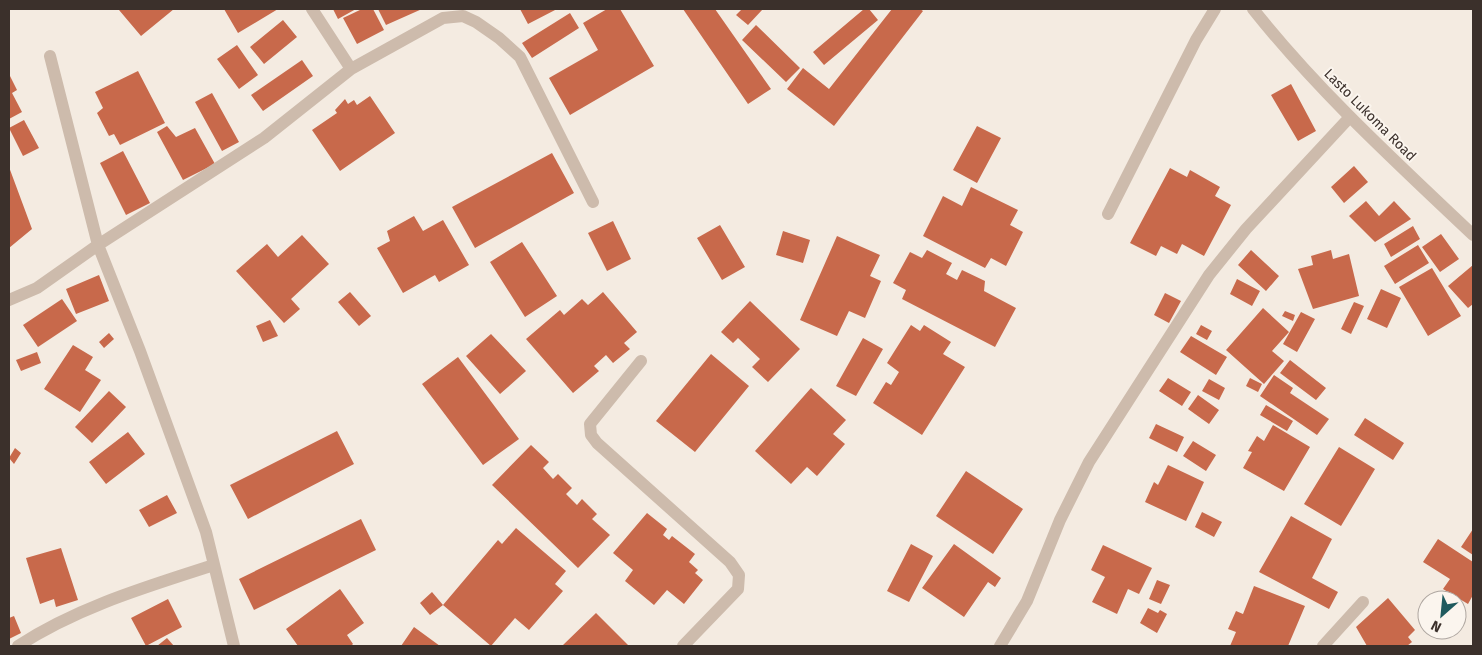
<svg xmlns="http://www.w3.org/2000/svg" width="1482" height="655" viewBox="0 0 1482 655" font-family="'Fira Sans',sans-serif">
<rect width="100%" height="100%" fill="#f4ebe1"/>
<!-- building -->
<path fill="#c8694b" d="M121 9H174L141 36 119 10Z
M224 9H278L238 33Z
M333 9H356L338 19Z
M362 9H373L384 30 357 44 343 18Z
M378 9H422L386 25Z
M520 9H557L528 24Z
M607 9H620L654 66 570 115 549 78 598 50 583 23Z
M683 9H715L771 89 748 104Z
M742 9H763L748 25 736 15Z
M864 9H869L878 20 824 65 813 52Z
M892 9H920L923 11 834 126 787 89 803 68 829 89Z
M570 13 579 28 532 58 522 43Z
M283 20 297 37 264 64 250 47Z
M756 25 800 68 786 82 742 40Z
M237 45 258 75 239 89 217 59Z
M302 60 313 76 263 111 251 95Z
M138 71 165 123 120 145 114 134 109 136 97 113 103 108 95 92Z
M9 74 17 90 12 93 22 112 9 119Z
M1291 84 1316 131 1298 141 1271 95Z
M212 93 239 142 222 151 195 102Z
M370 96 395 133 340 171 312 130 337 113 335 110 345 99 348 104 354 100 357 105Z
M24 120 39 148 23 156 9 128Z
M167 126 176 137 195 128 215 164 183 180 157 132Z
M977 126 1001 138 977 183 953 170Z
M123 151 150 203 126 215 100 163Z
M552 153 574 193 475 248 452 207Z
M1354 166 1368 182 1344 203 1331 187Z
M9 167 32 229 9 248Z
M1170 168 1187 177 1190 170 1220 187 1215 196 1231 205 1204 256 1182 244 1177 254 1161 246 1156 256 1130 243Z
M971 187 1018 210 1010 225 1023 232 1006 266 991 258 985 268 923 236 943 196 962 206Z
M1366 201 1379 216 1394 201 1411 219 1375 242 1349 216Z
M414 216 423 231 443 220 469 265 439 282 435 275 403 293 377 248 390 241 387 231Z
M613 221 631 259 607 271 588 233Z
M720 225 745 267 722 280 697 238Z
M1413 226 1420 239 1391 257 1384 244Z
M783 231 810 240 803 263 776 255Z
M1441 234 1459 259 1440 272 1422 247Z
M302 235 329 264 291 299 300 309 284 323 236 271 267 244 278 257Z
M837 236 880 255 870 276 881 281 865 318 849 311 837 336 800 320Z
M522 242 557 296 525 317 490 262Z
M1418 245 1429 263 1395 284 1384 266Z
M927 250 952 263 946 274 957 280 962 270 985 281 984 291 1016 308 995 347 902 299 906 290 893 283 910 252 922 258Z
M1251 250 1279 276 1266 291 1238 265Z
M1331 250 1333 259 1349 254 1359 296 1313 309 1298 269 1313 265 1311 256Z
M1473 265V304L1468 308 1448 286Z
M1432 268 1461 316 1428 336 1399 287Z
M99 275 109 301 76 314 66 289Z
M1237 279 1260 291 1252 306 1230 294Z
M1381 289 1401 298 1387 328 1367 319Z
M350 292 371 316 359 326 338 302Z
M603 292 637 332 624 343 630 349 613 363 606 355 594 366 599 371 573 393 526 339 560 310 564 315 582 299 588 305Z
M1165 293 1181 301 1169 323 1154 315Z
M62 299 77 321 38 347 23 325Z
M750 301 800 349 768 382 752 367 760 359 738 338 733 343 721 332Z
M1354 302 1364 306 1351 334 1341 329Z
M1263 308 1289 332 1272 351 1284 361 1264 384 1226 350Z
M1285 311 1295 315 1293 321 1282 316Z
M1301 312 1315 319 1297 352 1283 344Z
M270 320 278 336 263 342 256 326Z
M911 325 920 331 924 325 951 342 943 354 965 367 922 435 873 403 886 382 891 385 899 372 887 363Z
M1201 325 1212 331 1207 340 1196 334Z
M109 333 114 339 104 348 99 342Z
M491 334 526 371 500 394 466 356Z
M1191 336 1227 357 1216 375 1180 352Z
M863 338 883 349 856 396 836 386Z
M73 345 93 357 85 370 101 380 80 412 44 389Z
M37 352 41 363 21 371 16 360Z
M711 354 749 386 695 452 656 421Z
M458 357 519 439 483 465 422 384Z
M1290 360 1326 388 1316 400 1280 373Z
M1274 375 1293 388 1290 393 1329 419 1317 435 1260 396Z
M1168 378 1191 392 1182 406 1159 391Z
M1250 378 1262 384 1258 392 1246 386Z
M1209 379 1225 388 1219 400 1202 391Z
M811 388 846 420 833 434 845 444 817 476 807 467 791 484 755 451Z
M109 391 126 407 92 443 75 427Z
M1198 395 1219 410 1209 424 1188 409Z
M1266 405 1293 421 1287 431 1260 415Z
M1365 418 1404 443 1393 460 1354 435Z
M1156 424 1184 437 1177 452 1149 438Z
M1273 425 1310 447 1284 491 1243 468 1252 452 1248 451 1257 436 1264 441Z
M337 431 354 464 248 519 230 485Z
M128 432 145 454 106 484 89 462Z
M1193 441 1216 455 1206 471 1183 456Z
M531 445 549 462 543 468 553 479 558 474 572 488 566 494 577 505 582 499 597 514 592 519 610 535 578 568 492 485Z
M1339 447 1375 469 1341 526 1304 504Z
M15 448 21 453 14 464 9 458Z
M1168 465 1204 482 1186 521 1145 502 1154 482 1158 485Z
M966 471 1023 509 993 554 936 516Z
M167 495 177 513 149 527 139 510Z
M1202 512 1222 522 1214 537 1195 527Z
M647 513 667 529 663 535 669 540 672 536 695 554 689 562 698 570 695 573 703 580 684 604 667 590 654 605 625 581 633 570 613 553Z
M1291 516 1332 539 1312 578 1338 592 1329 609 1259 572Z
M361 519 376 550 254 610 239 579Z
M516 528 566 571 555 584 563 591 529 630 515 618 491 646 443 605 498 540 502 544Z
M1473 529V555L1461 547Z
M1438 539 1473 562V595L1468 604 1443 589 1450 579 1423 562Z
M911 544 933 556 909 602 887 591Z
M954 544 1001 578 995 587 988 582 964 617 922 588Z
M1103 545 1152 568 1139 594 1128 589 1117 614 1092 602 1105 577 1091 570Z
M61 548 78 600 56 607 54 599 40 604 26 558Z
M1157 580 1170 585 1161 604 1149 599Z
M1254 586 1305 606 1288 646H1230L1236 632 1228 629 1236 611 1243 614Z
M340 589 364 623 347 635 353 644 351 646H298L286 629Z
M432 592 443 605 430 615 420 603Z
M1388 598 1415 630 1408 637 1412 642 1407 646H1367L1356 627Z
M168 599 182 627 146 646 131 618Z
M1148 608 1158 613 1160 610 1167 614 1157 633 1140 623Z
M596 613 629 646H562Z
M14 616 21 633 9 639V618Z
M414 627 440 646H401Z
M167 638 174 646H157Z"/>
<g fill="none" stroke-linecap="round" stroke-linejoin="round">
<!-- minor -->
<path stroke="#cdbbac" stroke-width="12" d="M312 9 351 69
M1253 9C1319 92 1396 162 1473 235
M1108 214 1196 40 1215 9
M9 300 37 288 98 245 50 56
M641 361 590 424 591 435 597 443 730 562 739 575 738 589 683 646
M18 646C78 607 146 587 214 565
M234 646 206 532 140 351 98 245 264 138 351 69 443 18 463 16 476 22 499 38 520 57 593 202
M1000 646 1027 601 1060 520 1089 462 1209 275 1246 229 1349 118
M1323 646 1363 602"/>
</g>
<g text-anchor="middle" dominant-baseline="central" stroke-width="4" stroke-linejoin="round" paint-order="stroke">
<!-- street labels -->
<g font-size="14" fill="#3b302b" stroke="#fbf5ee">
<text transform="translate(1370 115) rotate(45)">Lasto Lukoma Road</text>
</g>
</g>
<!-- border -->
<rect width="1482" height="655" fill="none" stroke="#3b302b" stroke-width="20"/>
<!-- north arrow -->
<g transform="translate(1442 615) rotate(207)"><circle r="24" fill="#fbf5ee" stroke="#aea6a0"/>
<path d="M0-4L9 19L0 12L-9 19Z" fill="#1f5a5e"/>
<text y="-8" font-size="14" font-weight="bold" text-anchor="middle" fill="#3b302b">N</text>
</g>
</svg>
